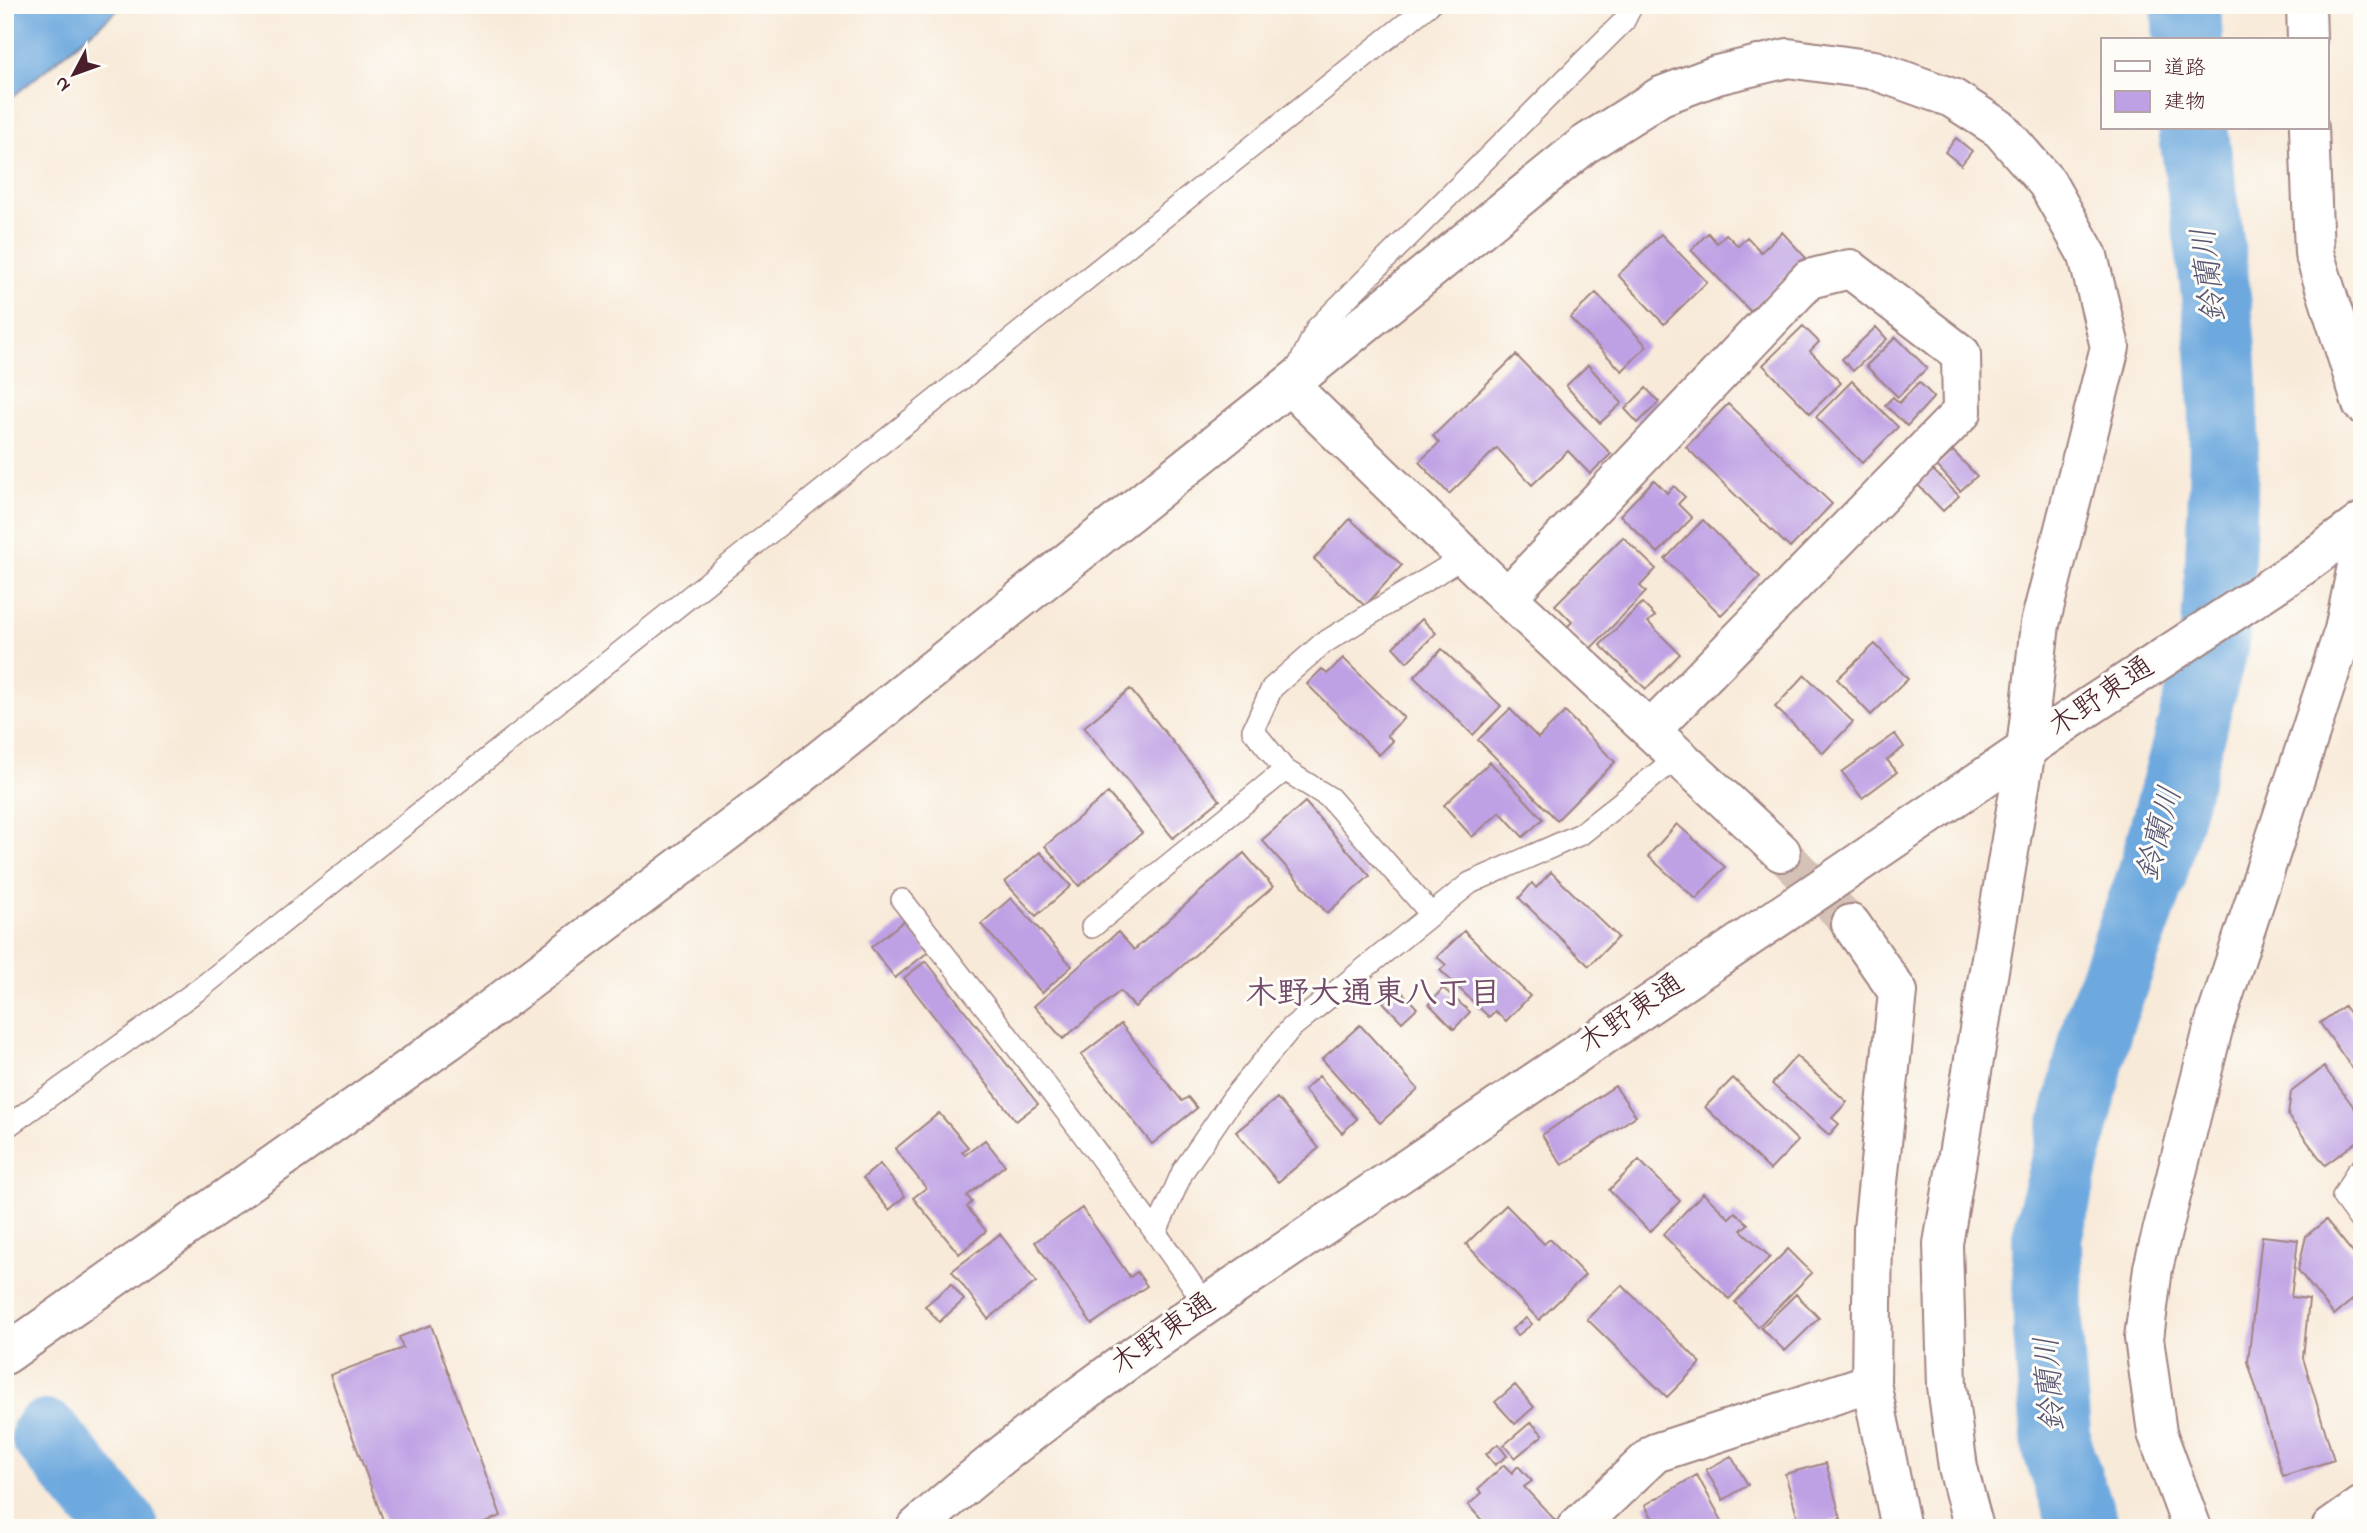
<svg xmlns="http://www.w3.org/2000/svg" width="2367" height="1533" viewBox="0 0 2367 1533" font-family="'Indie Flower','Klee One',sans-serif">
<rect width="100%" height="100%" fill="#fdfcf7"/>
<filter id="ink" filterUnits="userSpaceOnUse"><feTurbulence type="fractalNoise" baseFrequency=".0143" numOctaves="2"/><feDisplacementMap in="SourceGraphic" scale="14" xChannelSelector="R" yChannelSelector="G"/><feConvolveMatrix kernelMatrix="1 2 1 2 8 2 1 2 1" color-interpolation-filters="sRGB"/></filter>
<filter id="wash" filterUnits="userSpaceOnUse"><feTurbulence type="fractalNoise" baseFrequency=".00686" numOctaves="4" result="noise"/><feDisplacementMap in="SourceGraphic" scale="28" xChannelSelector="R" yChannelSelector="G"/><feGaussianBlur stdDeviation="1.57" result="paint"/><feColorMatrix in="noise" values="0 0 0 0 0 0 0 0 0 0 0 0 0 0 0 0 0 1.4 0 .05"/><feComposite in="paint" operator="in"/></filter>
<g filter="url(#wash)">
<rect width="100%" height="100%" fill="#f8ead9"/>
<!-- water -->
<path fill="#6da9de" stroke="#5c6484" stroke-width="2" d="M5 5H124L5 103Z"/>
<g fill="none" stroke-linecap="round" stroke-linejoin="round">
<!-- river -->
<path stroke="#6da9de" stroke-width="70" d="M2186 5 2188 40
M46 1435 124 1528
M2085 1528 2057 1448 2048 1331 2047 1237 2098 1025 2151 879 2213 647 2216 630C2221 542 2227 453 2222 365 2217 286 2204 206 2193 128"/>
</g>
<g id="blocks">
<!-- building -->
<path fill="#bea0e4" d="M1956 138 1972 151 1961 165 1945 152Z
M1782 232 1806 258 1750 311 1691 250 1708 233 1717 243 1726 234 1738 246 1747 237 1761 252Z
M1661 234 1707 282 1664 324 1618 275Z
M1596 293 1647 346 1622 371 1570 318Z
M1803 326 1819 342 1810 351 1841 383 1810 413 1763 365Z
M1876 327 1887 339 1853 371 1842 359Z
M1896 337 1927 368 1898 397 1866 366Z
M1516 355 1611 454 1590 474 1568 451 1532 485 1497 448 1449 494 1419 462 1439 443 1433 436Z
M1588 365 1622 403 1600 423 1566 386Z
M1852 381 1898 427 1862 463 1816 417Z
M1919 382 1934 397 1907 426 1885 405 1893 397 1899 403Z
M1646 388 1659 402 1638 423 1625 409Z
M1728 404 1832 504 1790 548 1686 447Z
M1953 451 1977 476 1960 491 1937 466Z
M1933 470 1959 496 1943 511 1918 485Z
M1654 480 1667 493 1674 486 1685 497 1678 504 1692 518 1658 553 1620 515Z
M1350 519 1402 565 1365 606 1314 559Z
M1703 520 1760 577 1721 615 1665 559Z
M1623 537 1656 569 1640 586 1646 592 1590 649 1567 627 1572 622 1555 605Z
M1642 603 1655 616 1648 622 1680 654 1646 689 1600 645Z
M1422 619 1436 633 1407 662 1393 647Z
M1875 644 1908 679 1871 715 1837 679Z
M1442 649 1501 706 1473 735 1414 677Z
M1343 658 1404 718 1387 735 1393 741 1379 755 1307 684 1322 669 1327 674Z
M1805 675 1853 722 1823 753 1775 707Z
M1130 689 1220 800 1173 838 1084 727Z
M1510 709 1538 738 1565 712 1615 762 1557 820 1478 740Z
M1895 734 1904 747 1887 760 1897 772 1862 798 1842 772Z
M1490 762 1543 819 1523 837 1500 812 1472 837 1444 805Z
M1108 793 1142 833 1079 886 1045 846Z
M1305 802 1370 876 1327 913 1262 840Z
M1677 824 1725 867 1696 899 1648 856Z
M1040 852 1071 886 1036 916 1005 882Z
M1244 853 1273 887 1135 1007 1120 991 1063 1039 1034 1006 1118 932 1134 950Z
M1551 872 1618 937 1589 966 1519 898 1532 883 1536 888Z
M1011 898 1072 966 1042 993 981 924Z
M904 921 928 952 895 978 871 947Z
M1464 931 1530 996 1506 1021 1495 1011 1489 1017 1440 970 1446 965 1437 957Z
M926 961 1038 1104 1016 1121 904 978Z
M1398 988 1417 1008 1402 1022 1383 1002Z
M1443 988 1470 1012 1454 1029 1429 1004Z
M2344 1006 2362 1031V1066L2354 1071 2320 1023Z
M1121 1024 1182 1101 1188 1097 1197 1108 1152 1144 1081 1055Z
M1360 1025 1418 1089 1380 1123 1322 1059Z
M1796 1056 1847 1102 1832 1118 1839 1124 1829 1135 1772 1084Z
M2324 1067 2362 1118V1138L2325 1165 2288 1116 2291 1092Z
M1319 1076 1357 1119 1342 1133 1304 1090Z
M1733 1078 1798 1141 1770 1170 1705 1107Z
M1615 1086 1636 1116 1562 1165 1542 1135Z
M1277 1098 1319 1148 1278 1182 1236 1132Z
M939 1113 968 1147 962 1152 965 1155 985 1140 1005 1165 967 1196 972 1202 967 1207 986 1231 959 1254 913 1198 926 1188 895 1149Z
M1639 1160 1680 1201 1650 1232 1609 1190Z
M880 1164 905 1196 889 1210 863 1178Z
M1703 1193 1729 1218 1735 1212 1748 1224 1741 1230 1770 1257 1729 1299 1663 1235Z
M1506 1205 1544 1244 1550 1239 1585 1275 1539 1320 1466 1244Z
M1082 1208 1130 1277 1137 1272 1147 1286 1092 1324 1035 1242Z
M2326 1220 2362 1264V1292L2334 1315 2298 1270 2306 1236Z
M1000 1234 1036 1282 988 1319 952 1271Z
M2262 1236 2298 1240 2291 1297 2309 1299 2303 1358 2334 1460 2283 1476 2248 1362Z
M1788 1249 1812 1273 1758 1327 1735 1302Z
M951 1284 964 1300 939 1322 925 1306Z
M1622 1285 1701 1363 1667 1397 1587 1319Z
M1796 1294 1819 1318 1785 1351 1761 1328Z
M1526 1318 1532 1324 1517 1336 1512 1329Z
M431 1325 501 1516 469 1528H386L330 1375 403 1348 399 1337Z
M1515 1385 1534 1407 1515 1424 1495 1402Z
M1531 1422 1543 1435 1515 1458 1504 1445Z
M1498 1444 1507 1456 1495 1465 1486 1454Z
M1731 1456 1748 1485 1723 1500 1706 1470Z
M1826 1463 1841 1519 1807 1528H1792L1790 1521 1798 1518 1785 1474Z
M1504 1465 1512 1473 1518 1466 1532 1481 1524 1487 1555 1520 1547 1528H1489L1468 1505 1482 1493 1478 1489Z
M1697 1475 1726 1528H1658L1645 1505Z"/>
</g>
</g>
<g filter="url(#ink)">
<use href="#blocks" fill-opacity="0" stroke="#a18482" stroke-width="2"/>
<g fill="none" stroke-linecap="round" stroke-linejoin="round">
<!-- minor-tunnel -->
<path stroke="#d5c1b6" stroke-width="38" stroke-dasharray="38 19" stroke-linecap="butt" d="M1781 852 1851 924"/>
<defs>
<path id="service" d="M1298 367 1317 328 1624 21 1632 5
M902 900C1006 1033 1111 1166 1206 1305
M1431 914 1330 798 1285 770 1253 730 1272 688 1322 644 1465 556
M1092 927 1285 770
M5 1128 202 987 1429 5
M2362 1168 2356 1173 2343 1197 2362 1223
M1156 1232 1183 1171 1233 1098 1291 1028 1470 883 1581 834 1679 756"/>
<path id="minor" d="M2306 5 2307 40
M2309 128 2314 253 2362 404
M1289 385 1507 597 1781 852
M1507 597 1809 279 1850 269 1961 354 1962 412 1651 730
M1851 924 1898 992 1873 1229 1871 1383 1901 1528
M5 1355 451 1039 782 790 1289 385 1584 145 1661 96 1717 75 1788 58 1874 70 1952 98 2000 129 2047 183 2088 256 2110 347 2040 624 2026 750 1943 1244 1947 1386 1958 1468 1974 1528
M1576 1528 1655 1453 1871 1383
M2192 1528 2157 1433 2144 1338 2153 1268 2214 1025 2344 630 2362 541
M2331 1528 2362 1506"/>
<path id="tertiary" d="M916 1528C1007 1446 1106 1375 1206 1305L2081 712 2301 567 2362 522"/>
</defs>
<!-- service casing -->
<use href="#service" stroke="#a18482" stroke-width="24"/>
<!-- minor casing -->
<use href="#minor" stroke="#a18482" stroke-width="42"/>
<!-- tertiary casing -->
<use href="#tertiary" stroke="#a18482" stroke-width="42"/>
<!-- service -->
<use href="#service" stroke="#fff" stroke-width="21"/>
<!-- minor -->
<use href="#minor" stroke="#fff" stroke-width="38"/>
<!-- tertiary -->
<use href="#tertiary" stroke="#fff" stroke-width="38"/>
</g>
</g>
<g text-anchor="middle" dominant-baseline="central" stroke-width="6" stroke-linejoin="round" paint-order="stroke">
<!-- street labels -->
<g font-size="30" fill="#4a1f2b" stroke="#fdfcf7">
<text transform="translate(2102 698) rotate(-34)">木野東通</text>
<text transform="translate(1632 1015) rotate(-34)">木野東通</text>
<text transform="translate(1164 1335) rotate(-35)">木野東通</text>
</g>
<!-- water labels -->
<g font-size="32" font-style="italic" fill="#585673" stroke="#fdfcf7">
<text transform="translate(2211 275) rotate(-97)">鈴蘭川</text>
<text transform="translate(2161 834) rotate(-75)">鈴蘭川</text>
<text transform="translate(2052 1384) rotate(-94)">鈴蘭川</text>
</g>
<!-- neighbourhood labels -->
<g font-size="32" font-weight="bold" fill="#734c6c" stroke="#fdfcf7">
<text x="1373" y="995">木野大通東八丁目</text>
</g>
</g>
<!-- margin -->
<rect width="2367" height="1533" fill="none" stroke="#fdfcf7" stroke-width="28"/>
<!-- legend -->
<rect x="2101" y="38" width="228" height="91" fill="#fdfcf7" stroke="#b5a4a5" stroke-width="2"/>
<rect x="2115" y="61" width="35" height="10" fill="#ffffff" stroke="#b5a4a5" stroke-width="2"/>
<text x="2164" y="74" font-size="21" fill="#4a1f2b">道路</text>
<rect x="2115" y="91" width="35" height="21" fill="#bea0e4" stroke="#b5a4a5" stroke-width="2"/>
<text x="2164" y="108" font-size="21" fill="#4a1f2b">建物</text>
<!-- north arrow -->
<g transform="translate(74 74) rotate(229)" stroke="#fdfcf7" stroke-width="5" paint-order="stroke">
<path d="M0-5L12 26L0 18L-12 26Z" fill="#4a1f2b"/>
<text y="-10" font-size="19" font-weight="bold" text-anchor="middle" fill="#4a1f2b">N</text>
</g>
</svg>
